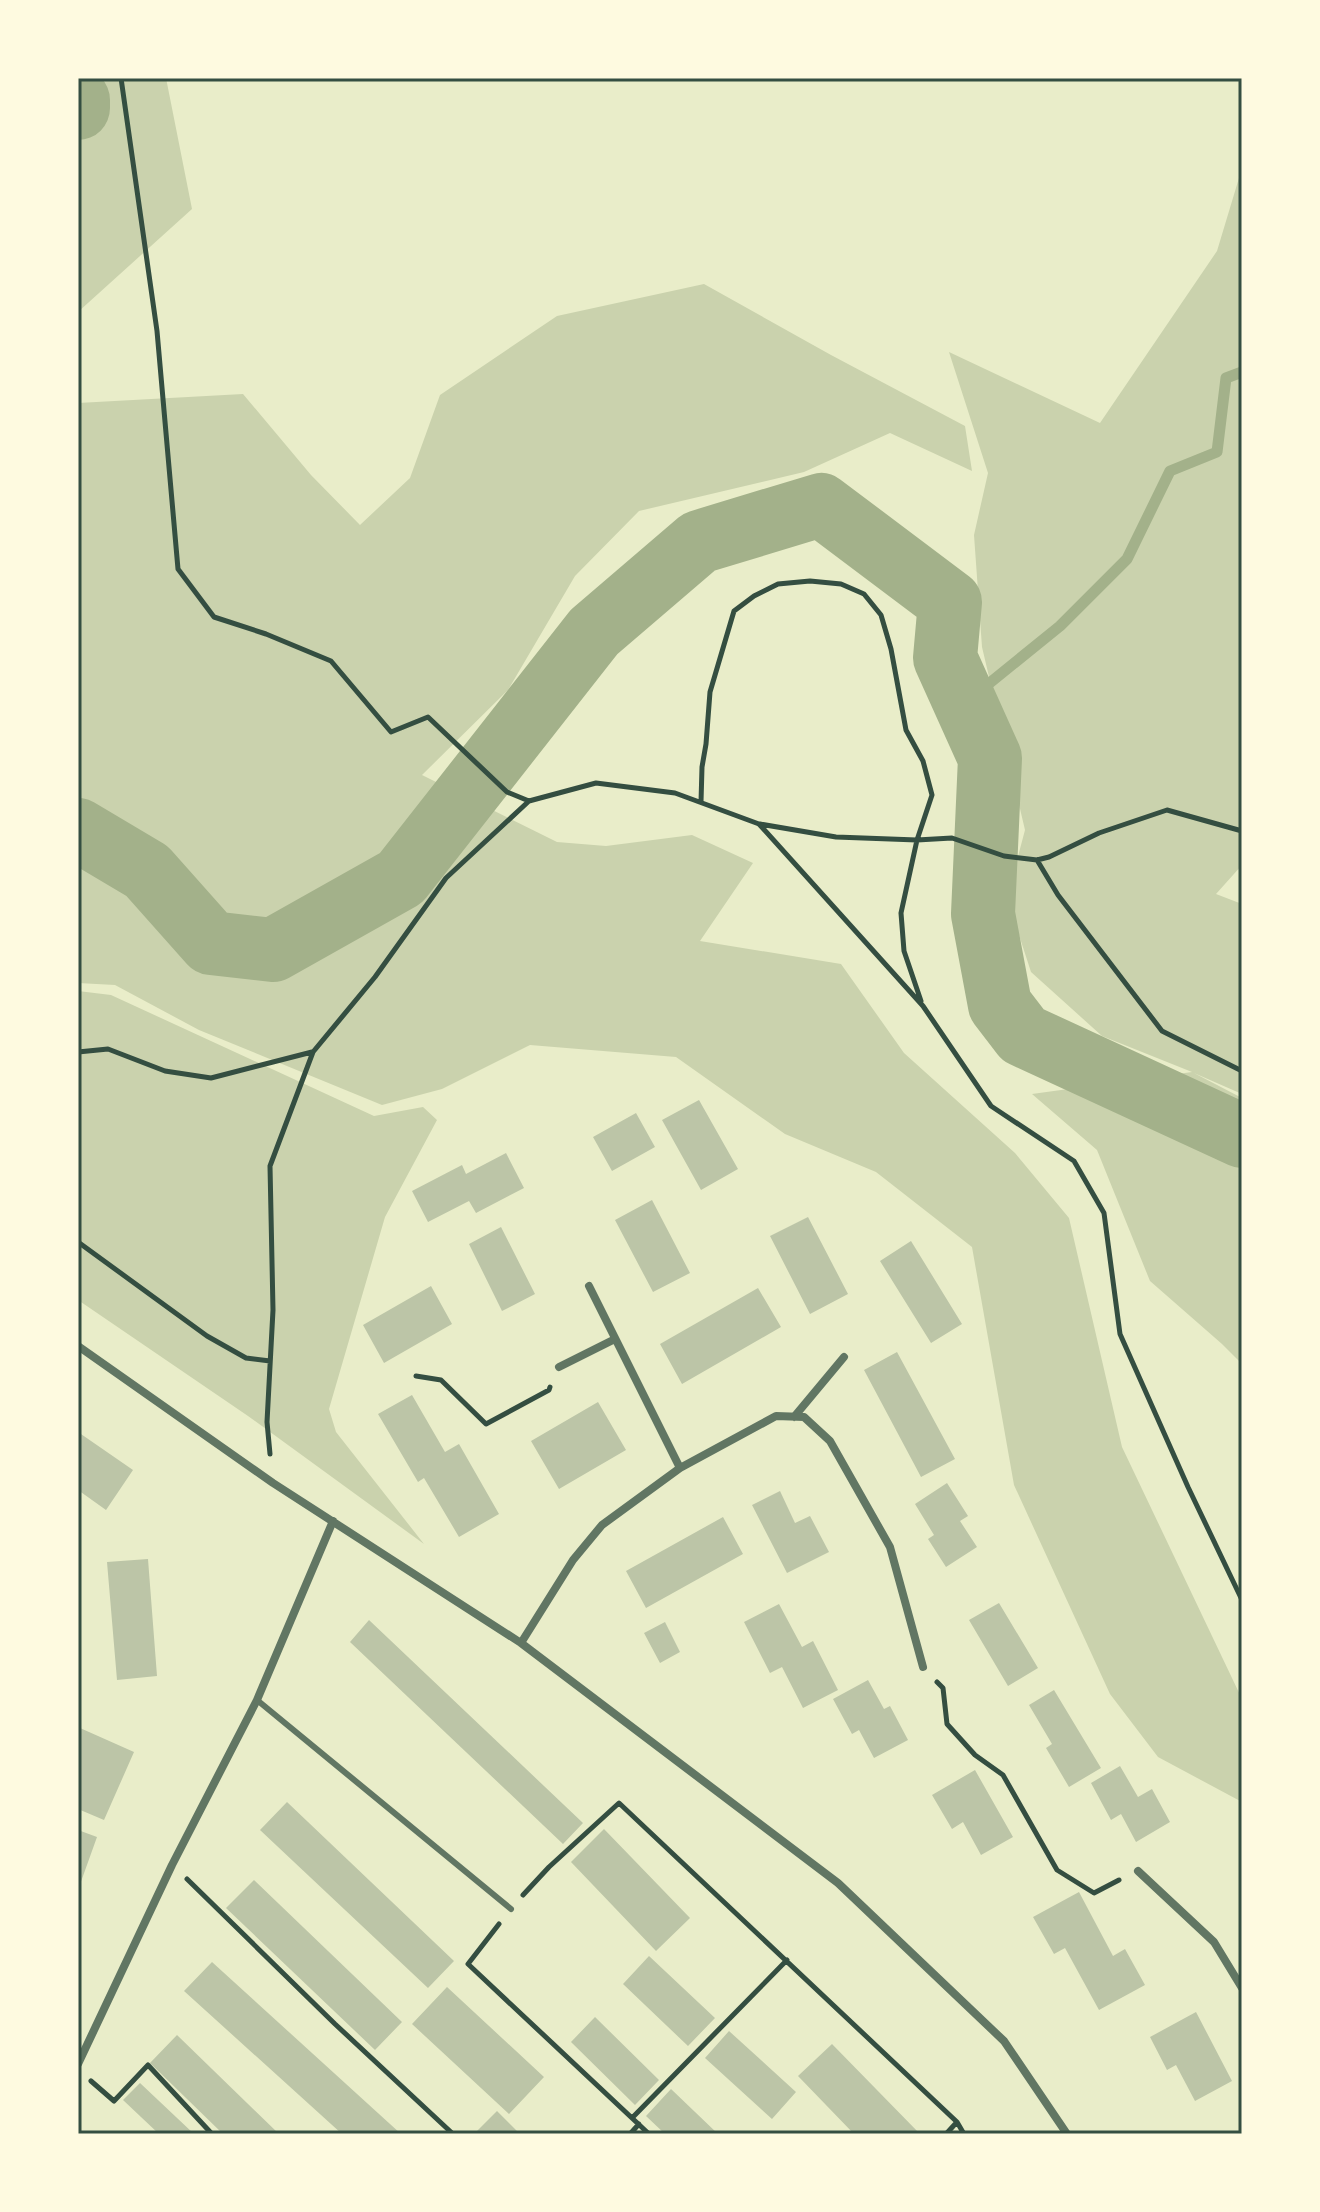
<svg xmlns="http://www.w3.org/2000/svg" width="1320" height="2212" viewBox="0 0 1320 2212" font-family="'Titillium Web',sans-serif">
<rect width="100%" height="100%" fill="#e9edc9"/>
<!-- green -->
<path fill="#cad2ad" d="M78 78H166L192 209 78 312Z
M1242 168V865L1216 894 1242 904V1094L1194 1073 1242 1098V1364L1222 1344 1150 1281 1097 1150 1032 1094 1192 1072 1102 1036 1031 972 1007 898 1025 830 982 647 974 535 988 473 949 352 1100 423 1217 251Z
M704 284 831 355 965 426 972 471 890 433 804 472 639 511 575 576 508 690 422 775 557 842 606 846 692 835 753 863 700 941 841 964 904 1053 1015 1153 1069 1218 1122 1447 1242 1699V1802L1158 1757 1110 1694 1014 1485 972 1247 876 1172 785 1134 676 1057 530 1045 442 1089 382 1105 199 1030 115 985 78 983V403L243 394 311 475 360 525 410 478 440 395 557 316Z
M78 991 111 995 374 1116 423 1107 437 1120 385 1217 329 1409 336 1432 424 1544 248 1416 78 1300Z"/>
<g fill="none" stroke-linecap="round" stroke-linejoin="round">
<!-- stream -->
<path stroke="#a3b18a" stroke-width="11" d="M965 703 1060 626 1127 559 1170 471 1217 452 1226 378 1242 372"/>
<!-- river -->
<path stroke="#a3b18a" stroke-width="64" d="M78 100V108
M78 830 147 871 211 943 273 950 401 878 594 632 699 542 821 505 950 602 945 658 990 758 983 914 1000 1005 1023 1035 1242 1136"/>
</g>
<!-- building -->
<path fill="#bcc5a7" d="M699 1100 738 1169 701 1190 662 1120Z
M636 1113 655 1147 612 1171 593 1137Z
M506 1153 524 1188 476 1213 469 1201 428 1222 412 1191 462 1165 466 1174Z
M652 1200 690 1273 653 1292 615 1220Z
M808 1217 848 1294 810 1314 770 1236Z
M501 1227 535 1294 502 1311 469 1244Z
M911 1241 962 1324 931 1343 880 1261Z
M431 1286 452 1324 384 1363 363 1325Z
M758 1288 781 1327 682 1384 660 1344Z
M897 1352 955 1459 921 1477 864 1370Z
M412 1395 445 1452 459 1444 499 1514 459 1537 424 1478 418 1482 378 1414Z
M598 1402 626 1450 559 1489 531 1441Z
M78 1432 133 1470 106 1510 78 1490Z
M947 1483 968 1516 960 1521 977 1547 946 1567 928 1539 934 1535 915 1504Z
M780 1491 795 1523 810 1516 829 1552 787 1573 752 1505Z
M723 1517 743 1554 646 1608 626 1571Z
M148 1559 157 1676 117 1680 107 1562Z
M999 1603 1038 1668 1008 1686 969 1620Z
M779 1604 802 1647 813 1641 838 1690 803 1708 782 1667 770 1673 744 1622Z
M369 1620 583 1823 563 1844 350 1642Z
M665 1622 680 1652 660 1663 644 1633Z
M868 1680 884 1709 890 1706 908 1740 874 1758 859 1730 852 1734 833 1699Z
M1054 1690 1101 1768 1069 1787 1046 1748 1052 1744 1029 1705Z
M80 1728 134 1752 104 1820 78 1809V1732Z
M1120 1766 1138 1797 1152 1789 1170 1822 1136 1842 1121 1814 1111 1820 1091 1783Z
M975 1770 1013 1837 981 1855 963 1822 952 1829 932 1795Z
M287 1802 454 1961 428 1988 260 1830Z
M604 1829 690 1918 656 1951 571 1862Z
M78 1830 97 1837 78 1890Z
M254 1880 402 2022 375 2050 226 1908Z
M1079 1892 1113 1956 1125 1949 1145 1985 1099 2010 1065 1948 1054 1954 1033 1917Z
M649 1956 715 2018 688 2046 623 1984Z
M212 1962 401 2134H342L184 1991Z
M447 1987 544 2077 509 2114 412 2024Z
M1196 2012 1232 2081 1195 2101 1176 2065 1167 2070 1150 2037Z
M595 2017 659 2080 635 2105 571 2042Z
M729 2031 796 2092 772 2119 705 2058Z
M177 2035 279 2134H223L150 2063Z
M832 2044 920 2134H854L798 2076Z
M140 2083 194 2134H159L123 2100Z
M671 2089 718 2134H665L646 2116Z
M497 2111 520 2134H474Z"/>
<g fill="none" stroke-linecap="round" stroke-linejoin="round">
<!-- path -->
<path stroke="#344e41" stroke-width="5" d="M121 78 157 331 178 569 214 617 266 634 331 661 391 732 428 717 507 792 529 801 596 783 675 793 759 824 923 1006 991 1106 1074 1161 1104 1213 1120 1334 1188 1487 1242 1600
M701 802 702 767 706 744 710 692 734 611 754 596 778 584 810 581 841 584 864 594 881 615 891 649 906 730 923 761 932 795 917 840 901 913 904 951 921 1001
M760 824 836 837 917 840 952 838 1004 856 1037 860 1049 857 1099 833 1167 810 1242 831
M1037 860 1058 895 1162 1031 1242 1071
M78 1052 108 1049 165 1071 211 1078 312 1052
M78 1242 207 1336 246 1358 270 1361
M416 1376 441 1380 486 1424 549 1390 550 1387
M270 1454 267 1422 273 1310 270 1166 313 1052 375 977 446 878 529 801
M937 1682 943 1688 947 1724 975 1755 1003 1775 1057 1870 1094 1893 1119 1880
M187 1879 335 2024 453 2134
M523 1895 549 1867 619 1803 957 2122 964 2134
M499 1924 468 1964 649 2134
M91 2081 114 2101 148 2065 212 2134
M632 2118 787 1960
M630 2134 639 2124
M946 2134 957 2122"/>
<!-- service -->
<path stroke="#617663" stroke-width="6" d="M257 1700 511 1909"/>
<!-- minor -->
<path stroke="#617663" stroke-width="8" d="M589 1286 680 1468
M78 1346 273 1483 521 1643 838 1883 1004 2041 1067 2134
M559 1367 615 1339
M794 1417 844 1357
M521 1643 573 1560 602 1525 680 1468 776 1416 804 1417 830 1441 890 1547 923 1667
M1138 1871 1214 1942 1242 1988
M78 2064 172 1865 257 1700 333 1521"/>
</g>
<!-- border -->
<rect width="1320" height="2212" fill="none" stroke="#fefae0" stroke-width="160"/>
<rect x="80" y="80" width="1160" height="2052" fill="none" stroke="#344e41" stroke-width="3"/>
</svg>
